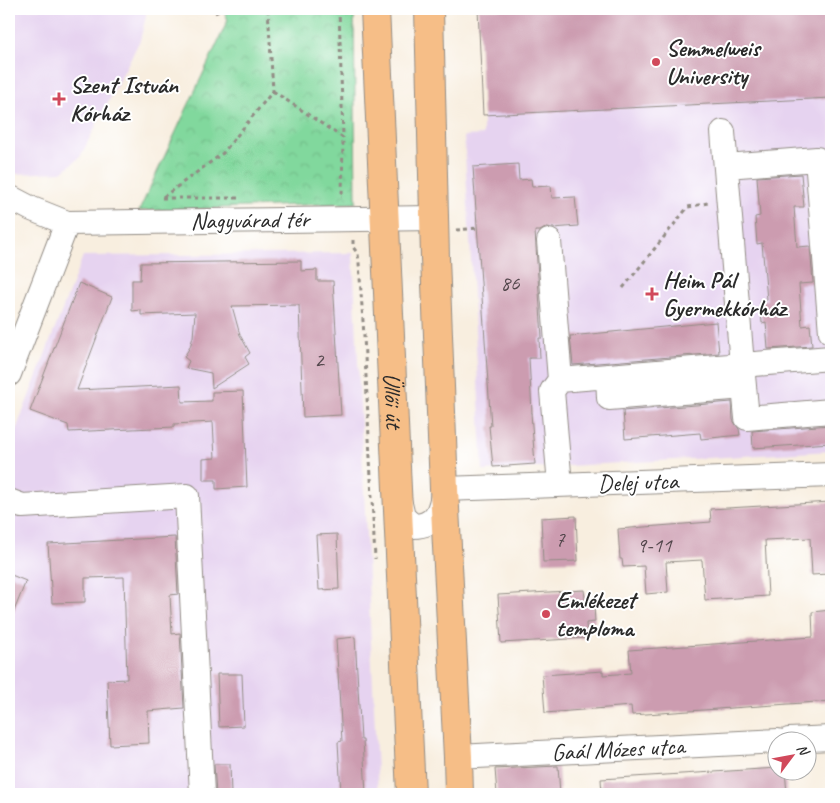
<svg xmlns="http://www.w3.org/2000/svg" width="840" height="803" viewBox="0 0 840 803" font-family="Caveat,sans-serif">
<defs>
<pattern id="park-crowns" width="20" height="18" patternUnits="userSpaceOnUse" patternTransform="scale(1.25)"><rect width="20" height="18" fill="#81d89d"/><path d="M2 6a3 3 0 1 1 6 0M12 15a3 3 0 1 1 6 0" fill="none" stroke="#70ba87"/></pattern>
</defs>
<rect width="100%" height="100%" fill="#fff"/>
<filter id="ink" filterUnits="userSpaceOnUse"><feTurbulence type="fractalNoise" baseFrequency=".02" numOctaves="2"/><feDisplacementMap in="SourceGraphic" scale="10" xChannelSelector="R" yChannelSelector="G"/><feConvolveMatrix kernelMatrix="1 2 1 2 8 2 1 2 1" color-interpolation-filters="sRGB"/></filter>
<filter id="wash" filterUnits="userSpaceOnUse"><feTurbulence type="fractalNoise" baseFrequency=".0096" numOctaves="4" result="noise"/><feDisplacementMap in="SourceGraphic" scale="20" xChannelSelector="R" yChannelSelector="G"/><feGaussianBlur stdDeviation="1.12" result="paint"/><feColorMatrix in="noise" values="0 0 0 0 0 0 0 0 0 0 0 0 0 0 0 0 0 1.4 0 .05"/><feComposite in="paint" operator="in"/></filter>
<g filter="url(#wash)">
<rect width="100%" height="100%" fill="#f8eedf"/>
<!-- built -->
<path fill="#e6d3f0" d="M9 9H145L146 16 140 40 80 157 62 172 14 174 9 171Z
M478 9H831V451L483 471 464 136 483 135V115Z
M353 253 378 794H9V448L83 256Z"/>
<!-- park -->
<path fill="url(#park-crowns)" stroke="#568264" d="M223 9H354L356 203 139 211 228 20Z"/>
<g id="blocks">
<!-- building -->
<path fill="#cc9cb0" d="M478 9H831V98L483 115Z
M518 164 519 180 531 179 532 187 551 186 552 198 575 197 578 226 553 228 547 227 540 231H535L542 338H539L540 358H529L532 413H531L535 464 493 467 489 426H491L473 167Z
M801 174 804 207H794L797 247 810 246 813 283 799 284 802 326 810 325 812 346 768 349 766 322 762 323 760 300H767L762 243 757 244 755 217 760 216 757 177Z
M301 261V271L317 270V281H333L341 415 303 417 299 305 232 306 240 335 250 353 245 357 249 364 212 388 211 373 186 368 189 361 184 357 190 347 193 337 195 313 141 315V310L132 311V280H140L141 263Z
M79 283 112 297 77 390 181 385 182 402 212 401V392L243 391 247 487 216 489V480H203V459L215 458 213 422 174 424V427L69 432 68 425 30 411Z
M716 322 719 353 573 365 570 336Z
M732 402 733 420 736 425 739 429 740 435 701 439 700 433 625 439 623 411Z
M831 425V443L753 448 752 431Z
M831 502V571L828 572V574L812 575 810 538 765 540 768 596 705 600 702 560 666 562 668 592 646 594 644 566 623 567 622 559H620L618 529 711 522 710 509Z
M576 516 578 561 543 562 541 518Z
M337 534 339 589 319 590 316 535Z
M175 537 178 594 170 595 172 634 180 633 184 708 148 711 149 743 110 745 107 680 127 679 124 577 85 578V602L52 603 48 544Z
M9 574 26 581 10 621H9Z
M584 590 586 605H594L595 622 586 623 587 638 501 643 498 595Z
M831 610V701L632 715 631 706 545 713 542 675 603 671V675L631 673 629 650 813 637 812 612Z
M355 637 361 740H363L366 794H341L338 742 342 741 336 639Z
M217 674H242L244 726 219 727Z
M214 764H230L231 794H216Z
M558 766 560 794H497L495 769Z
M778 768V770H785L787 794H602L601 779Z"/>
</g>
</g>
<g filter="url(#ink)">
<use href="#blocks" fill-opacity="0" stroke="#928c85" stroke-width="1"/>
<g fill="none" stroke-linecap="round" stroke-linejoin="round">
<defs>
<path id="minor" d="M723 132 742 365 831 358
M726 166 817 159 831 332
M9 197 32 209 67 223 434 218
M549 241 560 380 742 365 747 418 831 411
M9 374 67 223
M608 376 609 398 744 387
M560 380 552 391 560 485
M399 499 403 517 413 526C437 526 441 509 444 489L831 475
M9 501 22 506 187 496 202 794
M789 740 831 738
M458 757 778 741"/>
<g id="major">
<path id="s1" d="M375 9 411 794"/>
<path d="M429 9 435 258 444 489 458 757 459 794"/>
</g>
</defs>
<!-- minor casing -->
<use href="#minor" stroke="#928c85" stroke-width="26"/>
<!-- major casing -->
<use href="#major" stroke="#928c85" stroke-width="30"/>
<!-- path -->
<path stroke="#928c85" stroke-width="3" stroke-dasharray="4 4" stroke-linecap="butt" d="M168 9 170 11
M339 9 343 138
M215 13 223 9
M273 91 343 138 342 197H341
M163 197 223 153 273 91 268 9
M162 198H238
M456 230 478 228
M353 240V247L358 254 359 263 364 336 375 559
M623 288 688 207 708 203"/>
<!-- minor -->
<use href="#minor" stroke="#fff" stroke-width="24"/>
<!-- major -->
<use href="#major" stroke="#f6be87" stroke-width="28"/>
</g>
</g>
<!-- markers -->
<g fill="#d1495b" stroke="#fff" stroke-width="2">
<circle cx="656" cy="62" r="5"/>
<path d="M56.5 91.5h5v5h5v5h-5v5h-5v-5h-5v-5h5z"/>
<path d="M649.5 286.5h5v5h5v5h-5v5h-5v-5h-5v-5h5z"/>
<circle cx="546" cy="614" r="5"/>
</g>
<g text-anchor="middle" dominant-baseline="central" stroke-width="4" stroke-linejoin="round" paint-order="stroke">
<!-- number labels -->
<g font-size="21" fill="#53474c">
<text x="510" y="283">86</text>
<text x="319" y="360">2</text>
<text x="560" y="539">7</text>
<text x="654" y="545">9-11</text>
</g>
<!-- poi labels -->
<g font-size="24" font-weight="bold" fill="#2b2b2b" stroke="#fff" text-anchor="start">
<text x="666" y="48">Semmelweis<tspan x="666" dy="28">University</tspan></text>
<text x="70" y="85">Szent István<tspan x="70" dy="28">Kórház</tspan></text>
<text x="663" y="280">Heim Pál<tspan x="663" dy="28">Gyermekkórház</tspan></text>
<text x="556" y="600">Emlékezet<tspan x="556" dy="28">temploma</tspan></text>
</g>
<!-- street labels -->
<g font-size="24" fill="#2b2b2b" stroke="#fff">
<text transform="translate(250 220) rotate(-1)">Nagyvárad tér</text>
<text stroke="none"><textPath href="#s1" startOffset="392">Üllői út</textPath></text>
<text transform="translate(638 482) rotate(-2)">Delej utca</text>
<text transform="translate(618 749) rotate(-3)">Gaál Mózes utca</text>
</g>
</g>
<!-- margin -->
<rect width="840" height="803" fill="none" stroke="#fff" stroke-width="30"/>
<!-- north arrow -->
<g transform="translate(792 756) rotate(58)"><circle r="24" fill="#ffffff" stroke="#aaaaaa"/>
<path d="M0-4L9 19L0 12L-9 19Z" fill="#d1495b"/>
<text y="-8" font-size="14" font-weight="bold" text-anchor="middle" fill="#2b2b2b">N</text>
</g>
</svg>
